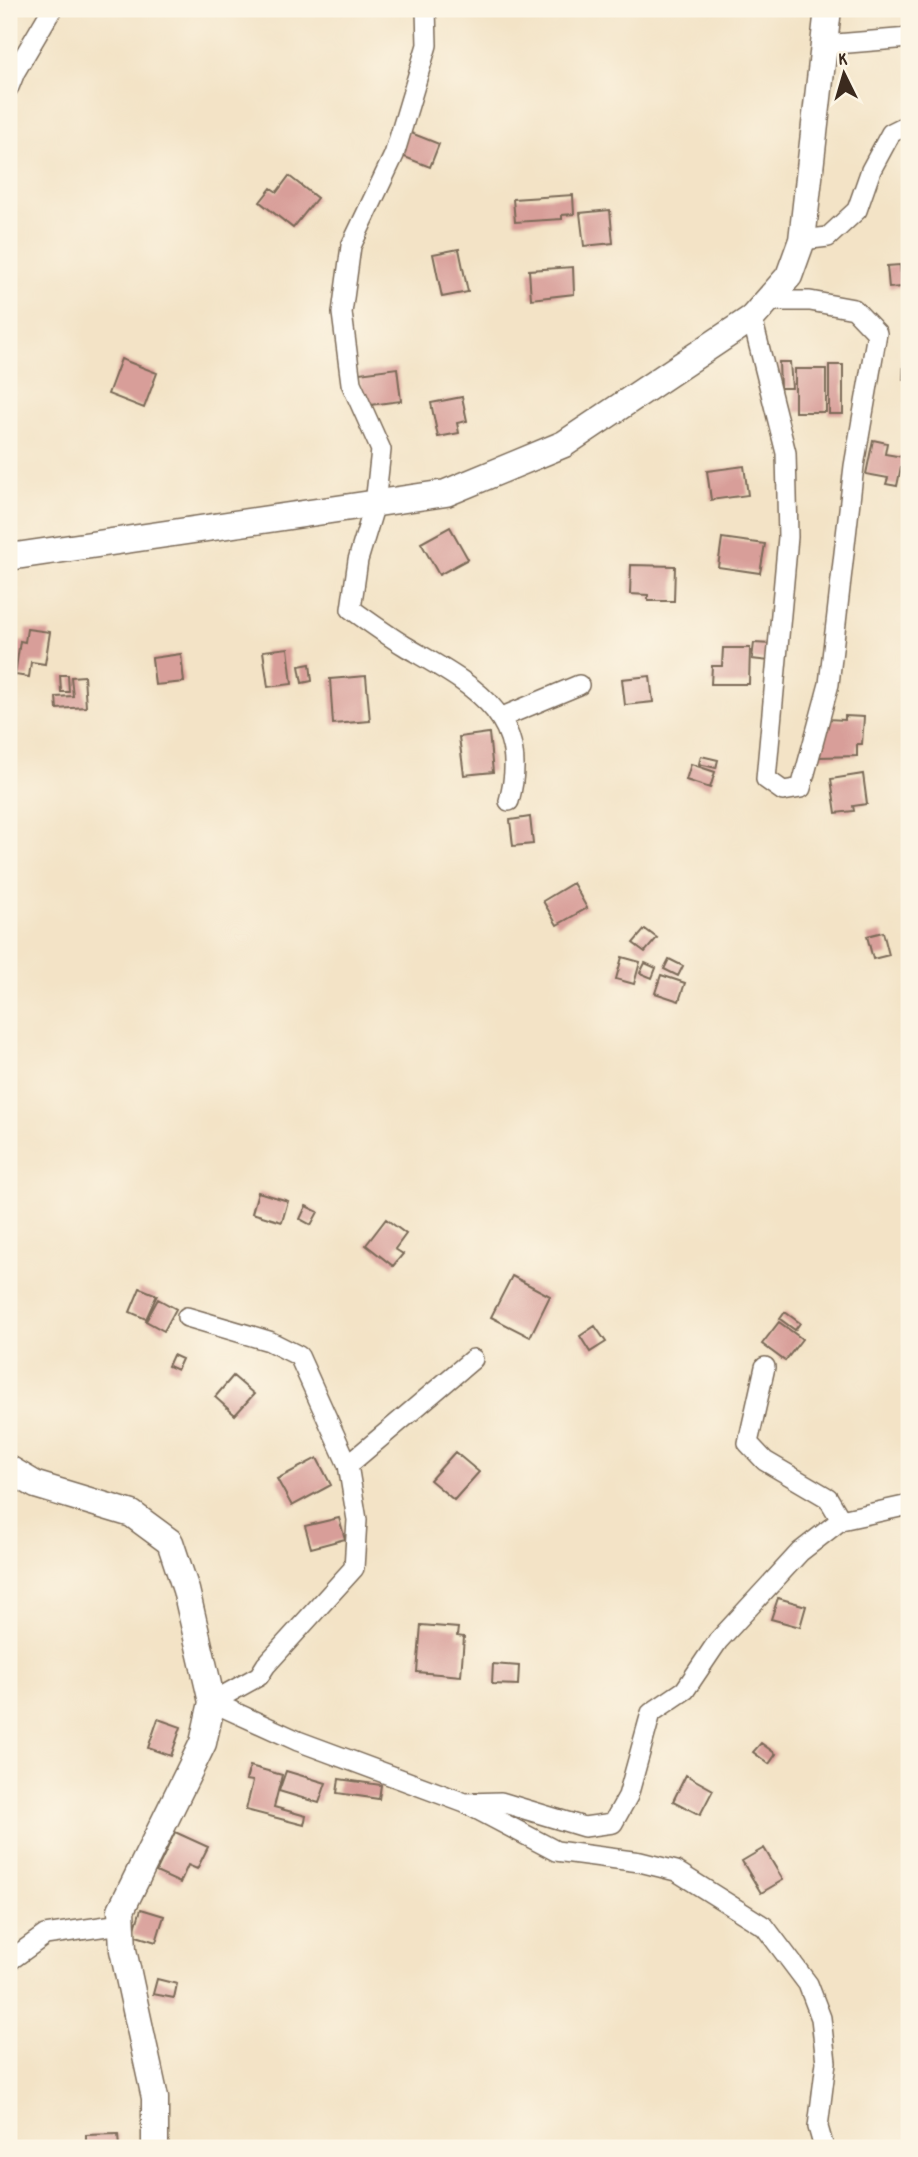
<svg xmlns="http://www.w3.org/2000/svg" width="918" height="2157" viewBox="0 0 918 2157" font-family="Dekko,sans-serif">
<rect width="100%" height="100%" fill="#fcf5e5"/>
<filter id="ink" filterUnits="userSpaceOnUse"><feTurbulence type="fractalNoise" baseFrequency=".0143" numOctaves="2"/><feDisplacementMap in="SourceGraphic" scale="14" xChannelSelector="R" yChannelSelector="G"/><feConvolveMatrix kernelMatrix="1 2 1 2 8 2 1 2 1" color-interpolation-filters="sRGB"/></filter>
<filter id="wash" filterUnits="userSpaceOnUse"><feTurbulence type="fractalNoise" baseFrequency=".00686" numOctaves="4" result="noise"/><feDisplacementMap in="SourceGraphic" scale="28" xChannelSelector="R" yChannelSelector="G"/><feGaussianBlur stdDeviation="1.57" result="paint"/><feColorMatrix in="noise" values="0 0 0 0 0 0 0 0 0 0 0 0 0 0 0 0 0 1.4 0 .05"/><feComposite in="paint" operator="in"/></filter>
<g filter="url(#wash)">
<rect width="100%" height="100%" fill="#f3e3c6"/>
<g id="blocks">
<!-- building -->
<path fill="#d89e99" d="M406 131 439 144 430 167 397 154Z
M289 176 317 198 293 228 260 202 271 188 277 192Z
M573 195 574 214 562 215V219L515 222 513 199Z
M610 210 613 243 584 246 580 213Z
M459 249 468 292 442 297 433 254Z
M900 265 902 287 889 288 887 266Z
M573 267 574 294 531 299 529 270Z
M905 337H909V379H903Z
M121 359 157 373 144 408 108 394Z
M779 362H790L792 388H780Z
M829 365H843V414H829Z
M397 368 401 401 363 406 359 373Z
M795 369H826V412H795Z
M462 397 467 421 457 423 459 433 438 437 431 403Z
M873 440 887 443 885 454 903 457 897 486 886 484 888 478 866 474Z
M744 466 748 495 711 500 707 471Z
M450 527 468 559 439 575 421 543Z
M722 538 765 544 760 573 718 567Z
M631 565 675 566 674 601H648V595L630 594Z
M27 629 50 632 45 664 31 662 29 677 15 675 20 641 25 642Z
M754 643 771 644 769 661 752 659Z
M288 648 292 684 268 687 263 651Z
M723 648H750L749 684H711L712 666H722Z
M181 654 184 682 155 685 152 658Z
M310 664 312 681 302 683 299 666Z
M60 675H68L69 692H61Z
M84 676 86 707 57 709 56 697 73 696 71 677Z
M366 676 370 721 333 724 330 679Z
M650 676 653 702 625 705 622 679Z
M845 716 864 717 862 744H857V756L819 757 827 719 845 720Z
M489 733 493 772 464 775 459 737Z
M701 756 718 760 716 768 699 764Z
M691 764 715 772 710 788 686 780Z
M863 774 867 804 853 806 854 811 836 813 831 779Z
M530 817 533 844 513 846 510 820Z
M573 883 587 908 557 925 543 901Z
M645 929 657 938 645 952 633 943Z
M883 932 889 955 873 959 867 936Z
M622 957 640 962 634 984 616 979Z
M669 959 683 966 678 976 664 969Z
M645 963 656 968 652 978 640 973Z
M661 975 685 983 679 1001 655 993Z
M258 1192 288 1201 282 1222 252 1213Z
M306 1206 318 1212 311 1225 300 1219Z
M386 1219 406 1234 395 1249 403 1254 393 1266 366 1245Z
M512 1276 550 1296 530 1337 491 1317Z
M140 1288 157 1295 146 1319 130 1312Z
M158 1299 176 1309 164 1331 146 1321Z
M785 1312 800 1323 795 1330 780 1319Z
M779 1322 802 1339 785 1361 762 1344Z
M595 1326 606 1342 590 1352 580 1336Z
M173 1355 182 1359 177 1370 168 1366Z
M233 1376 254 1394 235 1415 215 1397Z
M455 1452 479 1472 454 1500 430 1480Z
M317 1458 331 1485 292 1506 277 1479Z
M339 1518 345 1539 311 1548 305 1526Z
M778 1598 806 1606 800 1627 771 1619Z
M421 1625 458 1628 457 1636 464 1637 461 1676 417 1672Z
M493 1664 519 1666 518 1685 492 1684Z
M158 1719 181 1727 171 1756 148 1748Z
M761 1743 776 1754 769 1764 753 1752Z
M250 1766 282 1775 274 1807 306 1816 304 1825 246 1810 253 1781 246 1780Z
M286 1771 326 1783 319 1803 279 1791Z
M686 1775 713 1790 700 1815 673 1801Z
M339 1779 381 1785 379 1799 337 1793Z
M175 1832 208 1847 197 1869 188 1865 180 1883 156 1872Z
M764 1848 783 1880 761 1893 742 1861Z
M141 1909 164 1916 156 1942 133 1935Z
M157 1979 177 1984 174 1998 153 1994Z
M118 2134 119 2148H86V2135Z"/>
</g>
</g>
<g filter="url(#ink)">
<use href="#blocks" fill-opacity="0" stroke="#7b6b59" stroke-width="2"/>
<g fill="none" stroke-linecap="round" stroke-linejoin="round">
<defs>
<path id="street" d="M426 9 427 45 394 155 351 246 342 313 351 383 381 450 375 504 358 560 351 609C369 622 387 635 405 646 469 684 533 713 509 801
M824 45 909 38
M9 87 15 72 52 9
M802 240 828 237 857 210 871 170 891 133 909 124
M752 318 786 453 788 537 766 779 783 791 801 788 829 684 854 466 877 333 854 309 810 301H769
M500 718 579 685
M187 1317 269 1341 299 1356 348 1465 357 1520 354 1568 266 1665 259 1676 212 1702
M765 1367 748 1443 765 1461 828 1498 841 1520
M348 1465 473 1359
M212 1702 298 1741 465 1803 556 1851 640 1862 676 1871 765 1927 808 1984 821 2018 826 2062 818 2127 824 2148
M466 1803 501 1802 584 1827 613 1823 628 1796 651 1713 685 1690 718 1641 800 1552 841 1520 909 1505
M9 1961 45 1935 121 1924"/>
<path id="secondary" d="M9 557 446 493 564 444 752 318 789 276 802 240 828 9
M9 1469 36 1485 132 1514 170 1542 186 1590 212 1702 203 1743 121 1910 123 1950 155 2098V2148"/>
</defs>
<!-- street casing -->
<use href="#street" stroke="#7b6b59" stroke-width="22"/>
<!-- secondary casing -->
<use href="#secondary" stroke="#7b6b59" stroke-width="29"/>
<!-- street -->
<use href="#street" stroke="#fff" stroke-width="19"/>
<!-- secondary -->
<use href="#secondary" stroke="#fff" stroke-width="26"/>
</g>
</g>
<!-- margin -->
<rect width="918" height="2157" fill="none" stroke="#fcf5e5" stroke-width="35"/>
<!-- north arrow -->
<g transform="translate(844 74) rotate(355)" stroke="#fcf5e5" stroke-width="5" paint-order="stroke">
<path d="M0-5L12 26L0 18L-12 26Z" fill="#3b2a1e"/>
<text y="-10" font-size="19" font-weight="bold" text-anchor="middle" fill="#3b2a1e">K</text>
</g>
</svg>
